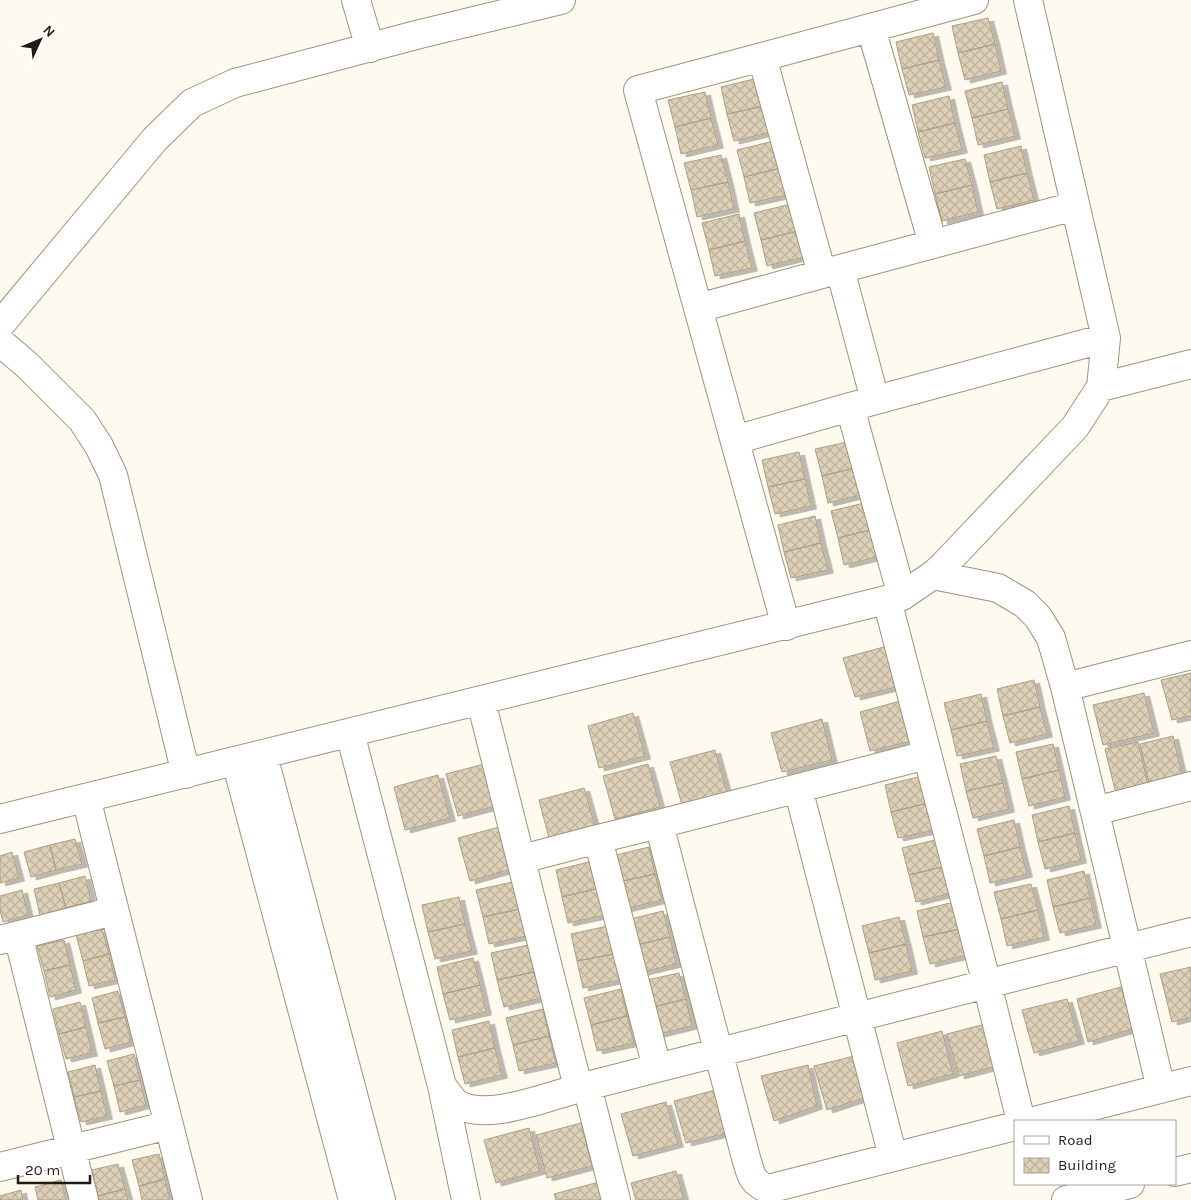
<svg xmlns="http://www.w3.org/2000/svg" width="1191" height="1200" viewBox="0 0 1191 1200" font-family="Karla,sans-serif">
<defs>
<pattern id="building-cross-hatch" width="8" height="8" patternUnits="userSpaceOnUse" patternTransform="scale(1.25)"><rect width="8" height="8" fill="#ddd0b6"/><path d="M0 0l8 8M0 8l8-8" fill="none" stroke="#bdb29b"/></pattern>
<filter id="shadow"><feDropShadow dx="5.5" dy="3" stdDeviation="0" flood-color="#0004"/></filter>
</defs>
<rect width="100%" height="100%" fill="#fffaef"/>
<!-- building -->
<path fill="url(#building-cross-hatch)" stroke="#ac9f87" filter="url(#shadow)" d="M988 18 995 44 958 53 952 26Z
M933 33 939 60 902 69 896 42Z
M995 44 1001 71 965 80 958 53Z
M939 60 946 87 909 95 902 69Z
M758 78 764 106 727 114 721 87Z
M1002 82 1008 109 972 118 965 91Z
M705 92 711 118 675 127 668 100Z
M949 96 955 123 918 132 912 105Z
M764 106 771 132 734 141 727 114Z
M1008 109 1015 136 978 145 972 118Z
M711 118 718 145 681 154 675 127Z
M955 123 962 150 925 158 918 132Z
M774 141 781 168 744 177 737 150Z
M1021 146 1027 173 990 182 984 155Z
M721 155 728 182 691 190 684 163Z
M965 159 972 185 935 194 929 167Z
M781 168 787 195 750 203 744 177Z
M1027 173 1034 200 997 209 990 182Z
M728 182 734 209 697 217 691 190Z
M972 185 978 212 942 221 935 194Z
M791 204 798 231 761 240 754 213Z
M739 214 745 241 709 250 702 223Z
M798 231 804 257 767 266 761 240Z
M745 241 752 268 715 276 709 250Z
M852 441 859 467 822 476 815 449Z
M799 452 805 479 768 487 762 460Z
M859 467 865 494 828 503 822 476Z
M805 479 811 506 775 514 768 487Z
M868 502 874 529 838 538 831 511Z
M815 516 821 543 784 552 778 525Z
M874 529 881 556 844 565 838 538Z
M821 543 828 570 791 578 784 552Z
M895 644 904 685 855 697 843 658Z
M1191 673V716L1172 720 1161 680Z
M1034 680 1040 707 1003 716 997 689Z
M1144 693 1154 733 1103 745 1093 705Z
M981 694 987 721 951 730 944 703Z
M911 698 920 739 870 751 860 712Z
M1040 707 1047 734 1010 743 1003 716Z
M633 713 645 756 599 768 588 726Z
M822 719 832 760 782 772 771 733Z
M987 721 994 748 957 756 951 730Z
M1173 736 1184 784 1151 792 1140 744Z
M1138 742 1149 790 1117 798 1105 749Z
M1053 744 1059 770 1022 779 1016 752Z
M715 750 727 793 682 805 670 762Z
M996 756 1003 783 966 791 960 764Z
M492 762 503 804 458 816 446 774Z
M648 764 660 807 615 819 603 776Z
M1059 770 1065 797 1029 806 1022 779Z
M438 775 450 818 405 830 394 787Z
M922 776 928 803 891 812 885 785Z
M1003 783 1009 809 973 818 966 791Z
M584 788 596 830 550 842 539 800Z
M928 803 935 830 898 838 891 812Z
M1069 806 1075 833 1038 842 1032 815Z
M1014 820 1020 847 984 856 977 829Z
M503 826 515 868 470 881 458 838Z
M1075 833 1081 860 1045 869 1038 842Z
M75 839 82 864 56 870 50 845Z
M939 839 946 866 909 875 902 848Z
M50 845 56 870 31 877 24 852Z
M649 847 655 874 618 882 612 856Z
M1020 847 1027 874 990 883 984 856Z
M12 852 19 878 0 883V856Z
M593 861 599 888 562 897 556 870Z
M946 866 952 893 916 902 909 875Z
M1084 871 1090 898 1053 907 1047 880Z
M655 874 662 900 625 909 618 882Z
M85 876 91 901 66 908 59 883Z
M513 882 519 909 483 917 476 890Z
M59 883 66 908 40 915 34 889Z
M1031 884 1038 910 1001 919 994 892Z
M599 888 605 915 568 923 562 897Z
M22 890 28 915 3 922 0 910V896Z
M459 897 465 924 428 932 422 905Z
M1090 898 1096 925 1060 933 1053 907Z
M954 902 960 929 923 937 917 911Z
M519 909 526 936 489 944 483 917Z
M1038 910 1044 937 1007 946 1001 919Z
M663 911 670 937 633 946 626 920Z
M899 917 906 944 869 953 862 926Z
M465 924 472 951 435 959 428 932Z
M608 926 614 954 577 961 571 934Z
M102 929 109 954 83 961 76 935Z
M960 929 967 955 930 964 923 937Z
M670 937 676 964 639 973 633 946Z
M64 940 70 965 44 971 37 946Z
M906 944 912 971 875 980 869 953Z
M528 945 534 972 497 980 491 953Z
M109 954 115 980 89 986 83 961Z
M614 954 619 980 583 988 577 961Z
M473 958 480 985 443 994 437 967Z
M70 965 76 990 50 997 44 971Z
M1191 967V1017L1172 1022 1160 974Z
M534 972 541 998 504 1007 497 980Z
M679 973 686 999 649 1008 642 981Z
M480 985 486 1012 450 1020 443 994Z
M1121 987 1133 1029 1088 1042 1077 999Z
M621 989 627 1016 591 1025 584 998Z
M118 991 125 1017 98 1023 92 998Z
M686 999 692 1026 655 1035 649 1008Z
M1067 999 1079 1041 1034 1053 1022 1010Z
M80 1002 86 1027 59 1034 53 1009Z
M543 1009 549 1036 513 1045 506 1018Z
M627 1016 634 1043 597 1051 591 1025Z
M125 1017 131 1042 105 1049 98 1023Z
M489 1021 495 1048 458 1057 452 1030Z
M993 1022 1004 1064 959 1076 947 1034Z
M86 1027 92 1053 66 1059 59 1034Z
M942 1031 953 1074 908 1086 897 1043Z
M549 1036 556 1063 519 1071 513 1045Z
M495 1048 502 1075 465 1084 458 1057Z
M134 1054 140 1080 114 1086 107 1061Z
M862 1054 870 1096 827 1110 814 1066Z
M95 1065 101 1091 74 1097 68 1072Z
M808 1065 817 1106 774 1121 761 1076Z
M140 1080 146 1105 120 1112 114 1086Z
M719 1089 731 1132 686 1143 674 1101Z
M101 1091 107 1116 81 1122 74 1097Z
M666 1102 678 1144 633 1156 621 1114Z
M581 1123 592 1166 547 1178 536 1135Z
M529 1128 540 1171 496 1183 484 1140Z
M159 1154 165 1179 139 1186 132 1160Z
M118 1164 125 1189 98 1196 92 1170Z
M676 1171 684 1200H636L631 1183Z
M165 1179 170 1200H142L139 1186Z
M61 1180 66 1200H38L35 1187Z
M599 1182 604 1200H556L554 1194Z
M125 1189 128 1200H99L98 1196Z
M21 1190 23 1200H0V1196Z"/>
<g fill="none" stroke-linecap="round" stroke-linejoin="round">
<defs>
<path id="minor" d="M356 0 370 48
M871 28 933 244
M762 57 974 0
M840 269 1075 206
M822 274 762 57 638 90 698 308 822 274 840 269 875 400
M698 308 786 626
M0 325 155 139 192 103 235 83 420 34 561 0
M0 342 27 365 82 420 99 446 113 475 186 774
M1101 387 1191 364
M735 440 850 407
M933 575 998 588 1025 604 1038 617 1051 638 1065 687 1161 1089
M902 596 850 407 1106 338
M887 600 987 984 1021 1121
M1065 687 1191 655
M481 701 578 1087
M350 733 442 1086C447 1092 452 1100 457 1104 485 1121 540 1099 570 1091L578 1087 587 1086 657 1068 1191 932
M263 755 381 1200
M236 761 353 1200
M798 788 893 1157
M86 798 188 1200
M1095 811 1191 786
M0 819 902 596 933 575 944 565 1075 427 1101 387 1106 338 1028 0
M659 824 927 755
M598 839 659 824 746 1158C751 1174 751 1182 768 1189L1015 1126
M522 859 598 839 657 1068
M18 935 84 1200
M0 940 114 911
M442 1086 466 1200
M587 1086 616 1200
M1034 1121 1191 1081
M0 1167 169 1125
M1175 1172 1191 1168
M1066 1200 1130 1184"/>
</defs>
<!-- minor casing -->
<use href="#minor" stroke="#a0947c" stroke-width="30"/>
<!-- minor -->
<use href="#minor" stroke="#fff" stroke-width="28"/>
</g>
<!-- legend -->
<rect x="1014" y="1120" width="162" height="65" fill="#ffffff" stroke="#a6a4a0"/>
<rect x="1024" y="1136" width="25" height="8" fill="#ffffff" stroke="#a6a4a0"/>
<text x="1058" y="1145" font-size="15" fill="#201b12">Road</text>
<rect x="1024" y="1158" width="25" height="15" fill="url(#building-cross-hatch)" stroke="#a6a4a0"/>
<text x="1058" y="1170" font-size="15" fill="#201b12">Building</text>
<!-- north arrow -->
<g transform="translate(40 40) rotate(46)" stroke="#ffffff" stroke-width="4" paint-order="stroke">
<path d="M0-4L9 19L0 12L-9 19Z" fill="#201b12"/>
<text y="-8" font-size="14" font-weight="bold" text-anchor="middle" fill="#201b12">N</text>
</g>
<!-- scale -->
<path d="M18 1175v8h72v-8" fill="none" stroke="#201b12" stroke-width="2.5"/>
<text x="25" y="1175" font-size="15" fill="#201b12" stroke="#ffffff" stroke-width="4" paint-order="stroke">20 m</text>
</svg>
